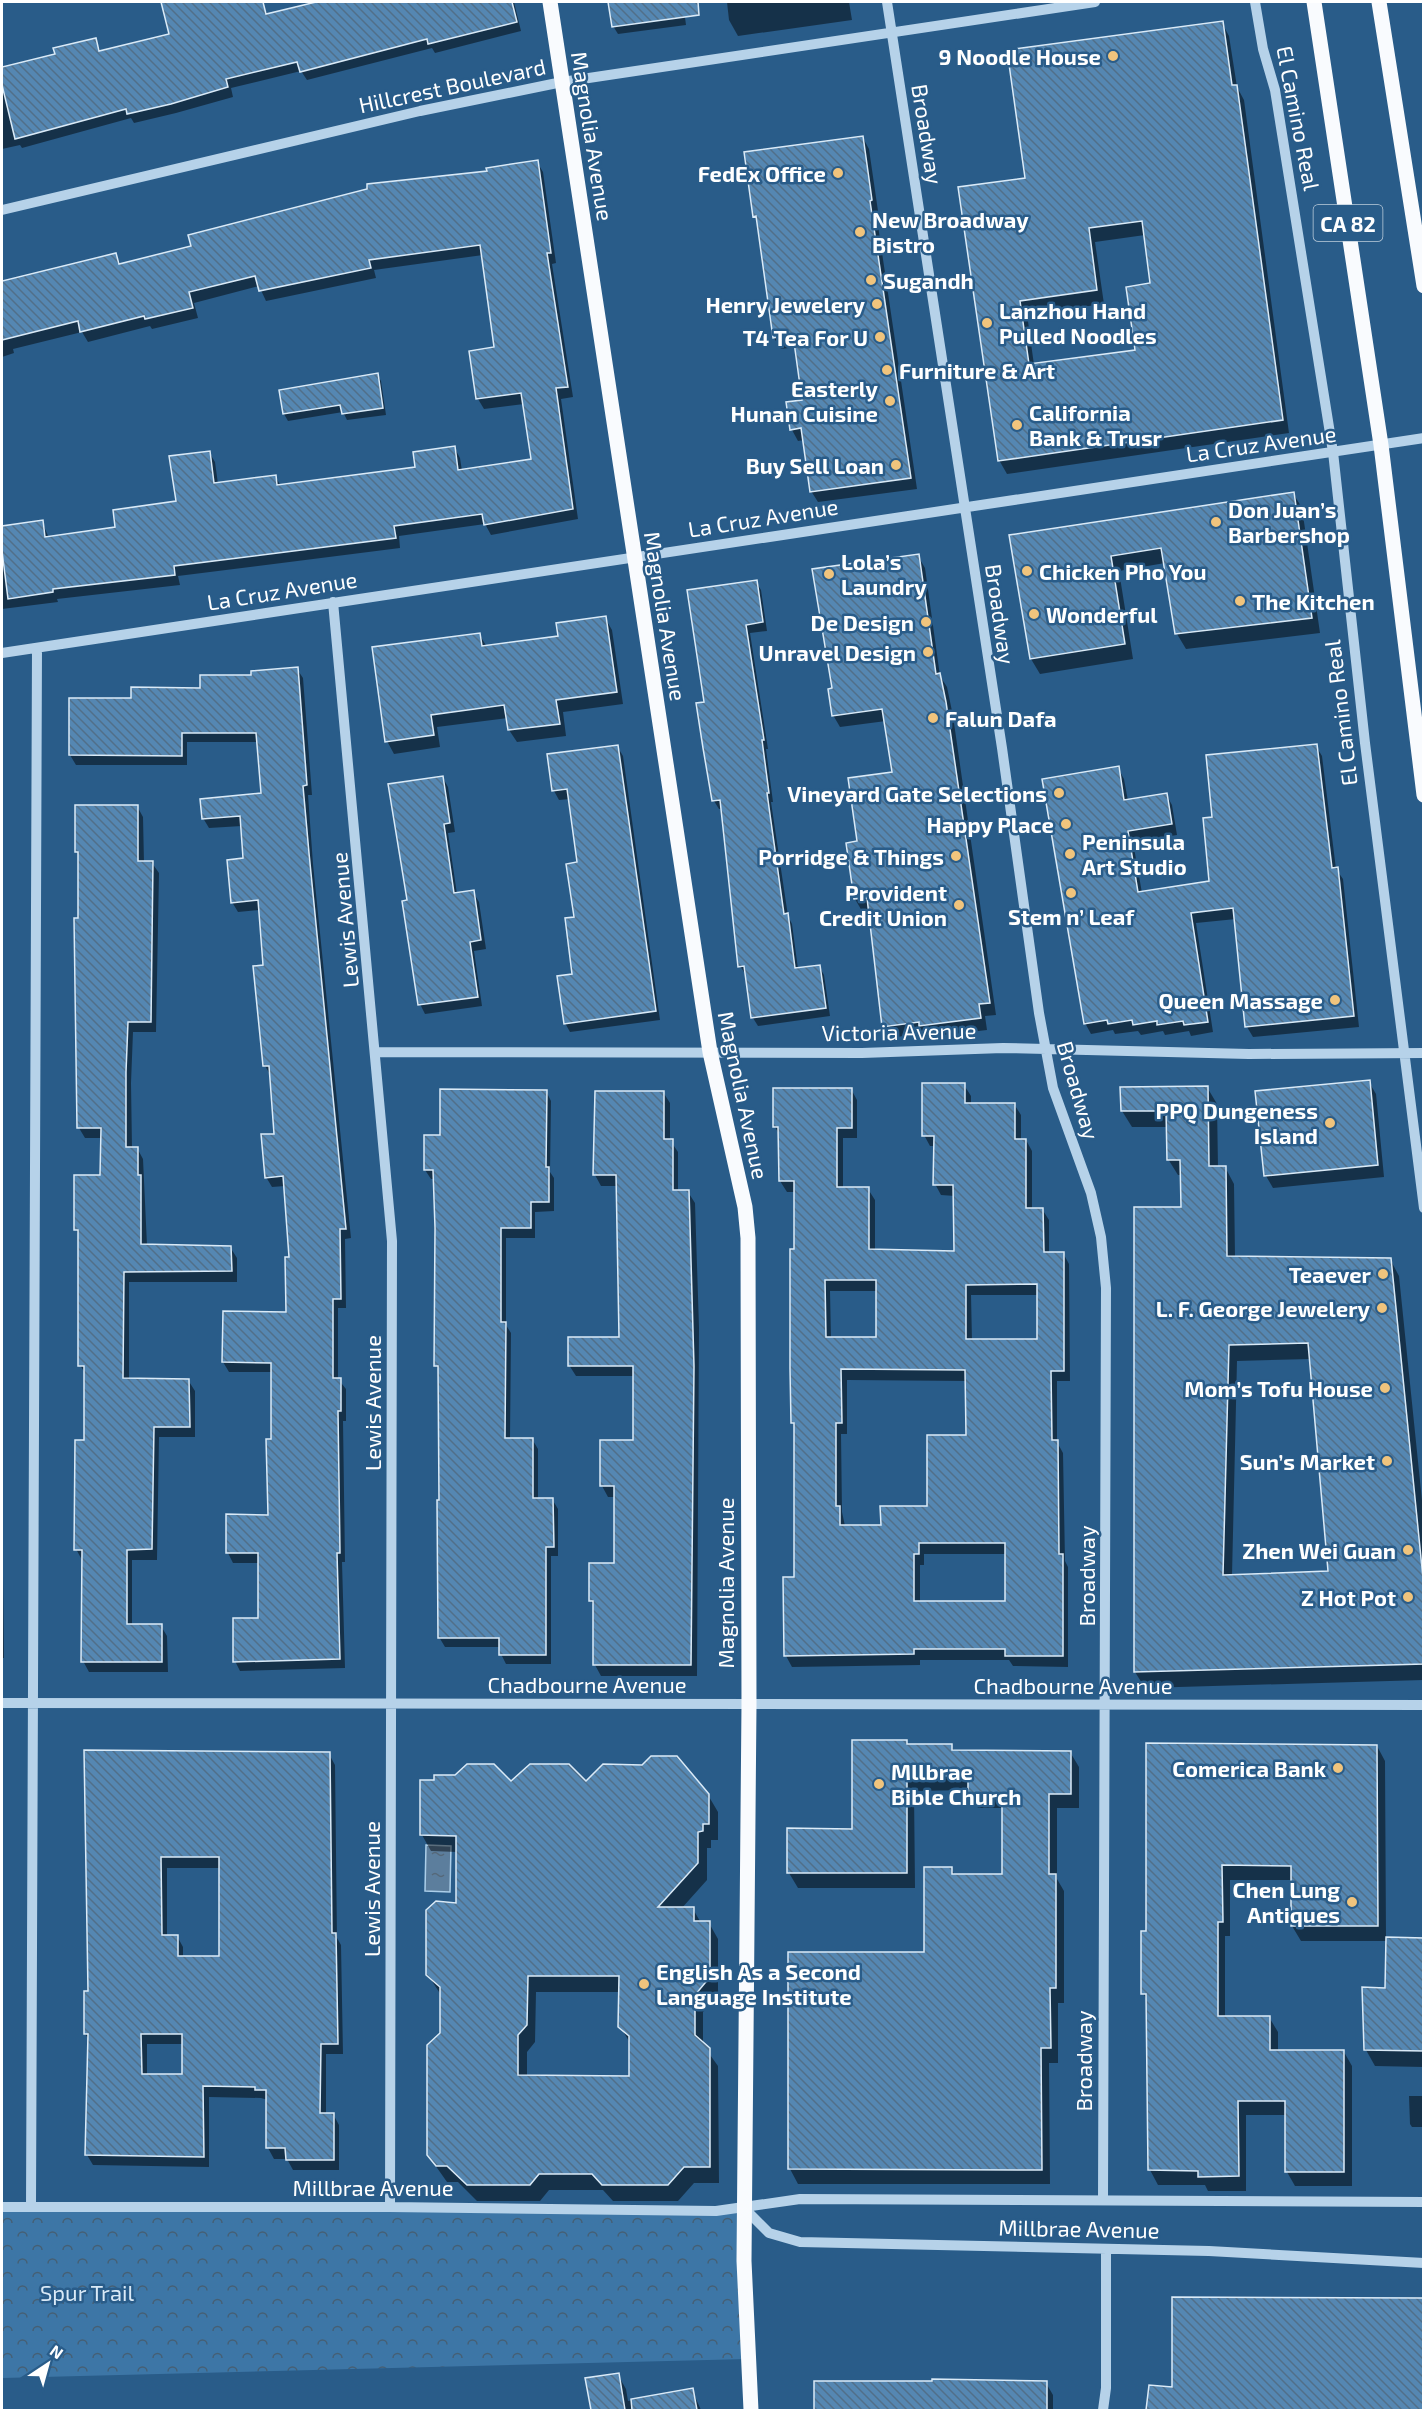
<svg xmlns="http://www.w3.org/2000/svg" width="1425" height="2412" viewBox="0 0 1425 2412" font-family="'Exo 2',sans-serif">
<defs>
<pattern id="forest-crowns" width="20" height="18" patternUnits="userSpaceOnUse" patternTransform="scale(1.5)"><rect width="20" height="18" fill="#3d76a6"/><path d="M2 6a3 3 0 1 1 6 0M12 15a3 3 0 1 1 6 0" fill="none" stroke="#455f74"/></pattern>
<pattern id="water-ripples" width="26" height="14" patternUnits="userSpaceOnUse" patternTransform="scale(1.5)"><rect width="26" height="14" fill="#5c7e9d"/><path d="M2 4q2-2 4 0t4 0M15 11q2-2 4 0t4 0" fill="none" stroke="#556879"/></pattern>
<pattern id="building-back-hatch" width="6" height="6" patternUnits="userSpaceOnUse" patternTransform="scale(1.5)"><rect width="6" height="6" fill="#5587b2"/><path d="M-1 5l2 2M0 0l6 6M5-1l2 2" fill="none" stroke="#516f89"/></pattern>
</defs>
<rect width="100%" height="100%" fill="#295c89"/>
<!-- forest -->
<path fill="url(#forest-crowns)" d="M2 2207 744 2208 747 2359 2 2378Z"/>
<!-- water -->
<path fill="url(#water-ripples)" stroke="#abcee9" stroke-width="1.5" d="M426 1845 451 1846 450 1892 425 1891Z"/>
<!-- shadow -->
<path fill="#0007" fill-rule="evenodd" d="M163 2H195L199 21 262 5 268 15 311 4V2L334 4 514 2 521 31 435 53 432 48 307 80 301 71 231 88 233 97 176 113 134 123 131 118 22 148 20 145 2 149V68L57 55 95 39 101 52 171 35Z
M610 2H683L686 25 618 34 613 26Z
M727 2H849L852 20 738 36 729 20Z
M1222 23 1229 36 1237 87 1244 100 1289 433 1007 474 999 460 1027 179ZM1145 235 1152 285 1137 351 1034 365 1027 314 1104 304 1095 242Z
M863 138 869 149 878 211 876 212 917 489 818 502 811 491 804 440 798 441 792 430 804 401 796 347 781 349 774 338 759 224 755 216Z
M537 162 543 172 556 263 552 264 573 397 561 399 578 519 491 535 485 524 399 536 400 548 178 576 180 585 57 599 58 602 2 609V528L42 522 49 538 117 529 177 503 209 452 215 462 218 484 275 476 281 486 417 468 454 447 460 458 462 471 532 460 524 404 484 409 478 399 471 352 496 348 483 255 374 270 376 278 266 301 259 286 194 303 198 318 152 329 150 326 88 342 82 332 13 349 14 353 2 357V283L116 254 121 265Z
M377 374 381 381 386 415 347 420 343 412 288 421 284 414 281 391Z
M1293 493 1302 508 1320 633 1186 649 1177 634 1165 563 1119 571 1133 659 1040 674 1031 659 1011 537Z
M918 556 925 568 940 676 947 687 953 716 996 1015 985 1016 987 1030 928 1037 925 1033 890 1038 883 1026 870 910 862 911 855 899 847 844 858 842 893 773 886 721 840 727 833 715 834 690Z
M756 582 761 590 767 631 750 633 768 749H766L773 802H771L788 916 792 924 798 969 819 966 824 975 830 1016 758 1026 753 1018 746 975 740 966 722 809H719L714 801 706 703Z
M605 618 612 630 623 704 563 712 566 736 517 742 509 730 508 718 437 727 440 747 394 754 387 741 479 634 487 647 559 637Z
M297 669 303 678 312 795H308L313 864 351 1238 345 1239 346 1308H338V1379L346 1389V1421H343L345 1562H342L345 1668 240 1671 235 1661 259 1619V1563H233L228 1553 269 1516 272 1372H229L223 1362 287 1314 291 1259 285 1186 272 1187 266 1177 276 1135 271 1076 265 1066V966L260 910 238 912 232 902 245 860 242 826 209 828 203 818 263 795 259 742H187V765H76L70 755 132 700 202 689Z
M617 746 623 756 660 1020 570 1032 565 1023 574 975 579 863 570 799 559 800 554 791 549 756Z
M1316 746 1322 756 1336 869 1343 879 1359 1027 1253 1037 1247 1027 1236 919 1196 923 1213 1032 1191 1036 1189 1031 1165 1035 1163 1031 1141 1035 1138 1031 1115 1034 1113 1030 1091 1034 1085 1023 1118 768 1124 779 1128 801 1166 794 1172 805 1177 835 1133 842 1142 893 1211 882 1214 819Z
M443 778 448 787 455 832 448 833 457 894 473 892 479 902 486 949 474 951 482 1006 425 1014 420 1004 409 901Z
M137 806 143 817 144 863H152L159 873 156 1032H133L131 1083 132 1148H137L143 1159 147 1245 230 1247 237 1258V1282H129V1380H188L195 1391V1437H159L157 1560H132V1626H161L167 1636 168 1672H89L83 1661 82 1560 76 1549 86 1441V1375L80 1365 79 1236 76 1229 102 1176V1138H85L79 1128V856L77 851Z
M1369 1082 1376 1094 1384 1177 1273 1188 1266 1176Z
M964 1085 971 1096V1104H1014L1021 1115V1140H1026L1032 1151V1209H1042L1049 1220V1253H1063L1069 1264 1070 1381H1057V1442L1063 1453 1065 1561 1068 1567V1667L1013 1666 1009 1660H920V1665L792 1667 786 1656 785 1579H796V1428L792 1422 796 1192H787L780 1181V1136L775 1127 851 1089 857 1100V1138H843V1189H868L875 1200V1251L955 1253V1196L941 1195 935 1184V1146H930L924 1135ZM830 1291H877V1339H831ZM971 1295H1039V1341H972ZM847 1380 967 1381V1437L928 1508 882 1526H845L842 1512 841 1434H847ZM924 1554H1006V1602H920V1565H924Z
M1207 1087 1217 1104 1218 1168 1225 1167 1234 1184 1235 1257 1390 1259 1399 1276 1424 1520V1680L1145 1688 1135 1672 1182 1208V1175H1178L1168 1159V1127H1132L1122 1111ZM1311 1359 1330 1573 1232 1576 1237 1361Z
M546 1091 551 1101 550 1172 554 1178V1211L535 1212V1238H506V1325L511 1333 510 1439H532L538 1449V1499H552L558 1509V1556H551V1664H506L501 1654V1647H445L439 1637V1371L436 1365 434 1179H431L425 1170 442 1137Z
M663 1092 670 1103V1140L678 1152V1192H688L695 1203 699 1327 697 1676H601L595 1665V1608L591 1601 616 1564 615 1497H608L602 1486 634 1441V1376H576L569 1365 620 1338 618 1186H601L595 1175Z
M2 1572 3 1576 4 1658H2Z
M906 1741 908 1745 951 1746 955 1752H1070L1079 1767V1808H1057V1879L1064 1891V2003H1058V2063H1049L1050 2184H798L790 2169 925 1954 951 1869 955 1875H1004L1003 1808H978L969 1790 914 1791 915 1888H798L789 1873 854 1830Z
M1147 1744 1377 1746 1385 1761 1386 1939 1424 1940V2067L1375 2066 1366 2050 1387 1989 1388 1941H1301L1292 1926V1880H1230V1936H1225V2017H1269L1278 2032V2052H1344L1352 2066V2186H1295L1287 2172V2115H1246V2191H1208L1205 2185H1158L1150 2170 1148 2002 1143 1993 1147 1933Z
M86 1752 329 1754 335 1765 337 1938 341 1945 343 2054H326V2114H333L339 2125V2170H293L287 2159H274L268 2148V2100L261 2098 209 2097V2167L93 2165 87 2155 90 2041 85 2034 90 1993ZM167 1868H221V1957H183V1947L177 1936H167ZM147 2044H184V2076H147Z
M511 1783H586L708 1795 718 1812V1840H711V1848H707V1880L681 1909H693L701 1923H709L718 1939V1994L703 2012V2045L718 2066 719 2183H694L678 2201H613L603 2190H549L540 2201H477L458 2182H447L428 2155 441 2034V1995L428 1975 458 1904 457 1852 431 1851 422 1835ZM536 1992H620V2026L630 2043 631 2077H527V2052L535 2042Z
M1409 2096H1424V2127H1412L1410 2124Z
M1424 2299V2410H1148L1150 2387 1174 2389Z
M618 2375 626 2389 628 2401 692 2390 701 2410H592L587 2380Z
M815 2383H1046L1053 2395V2410H815Z"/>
<!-- building -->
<path fill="url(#building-back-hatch)" stroke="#daeaf7" stroke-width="1.5" fill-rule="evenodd" d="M161 2H263L266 14 316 2H512L517 22 428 44 427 39 300 72 297 62 226 79 228 87 171 104 127 114 126 109 15 139 2 85V67L55 54 53 48 96 38 99 51 169 34Z
M608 2H698L699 15 612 27Z
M1223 21 1232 85H1237L1283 420 998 461 958 187 1025 178 1007 50ZM1142 221 1150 283 1126 287 1135 350 1029 364 1020 301 1097 290 1089 228Z
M863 136 872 200 870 201 911 478 810 492 801 428 790 430 786 402 802 400 793 335 773 338 756 216 753 217 744 152Z
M538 160 551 253H547L568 387 556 388 573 509 484 525 482 514 394 526 396 538 174 566 175 575 53 589V592L8 599 2 551V526L43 520 45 537 115 527 113 510 176 501 169 456 210 451 214 483 276 475 277 485 415 467 413 452 455 446 458 470 531 459 521 393 476 399 469 351 494 347 480 245 369 260 371 268 259 291 255 276 189 292 193 308 145 319 144 316 80 332 78 321 2 340V281L116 253 119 264 191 246 188 235 367 189V184L487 171 486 168Z
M378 373 383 408 342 414 340 405 283 414 279 390Z
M1294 492 1312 618 1175 634 1161 548 1111 556 1125 644 1030 659 1009 535Z
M919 554 936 674 940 673 946 702 990 1003 979 1004 981 1018 919 1026V1022L882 1027 867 898 854 899 846 843 857 841 848 778 892 772 882 709 832 716 828 689 832 688 812 569Z
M757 580 763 622 746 625 764 740H762L769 793H767L784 914 788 913 795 968 820 965 826 1008 751 1018 744 966 738 967 720 800 712 801 703 748 696 703 704 702 687 590Z
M606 616 617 692 556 700 560 724 508 730 504 705 431 715 434 735 385 742 372 647 480 633 482 646 558 636 556 623Z
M298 667 307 785 303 786 309 853 346 1229H340L341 1299H333V1378H341V1411H338L340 1553H337L340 1659 233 1662V1618H258V1553H226V1514L268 1515 266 1439H271V1363L222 1362 223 1311 286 1312 285 1257H289L283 1176 265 1178 261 1134H274L269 1066H263L253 966 263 965 258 900 231 903 227 860 243 858 240 816 202 819 200 799 261 793 256 733H182V756L69 755V698H131V687L200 688V675H251V671Z
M1317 744 1332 868 1338 867 1354 1016 1245 1027 1233 908 1191 913 1208 1022 1184 1025 1183 1021 1157 1025V1021L1133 1025 1132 1020 1108 1024 1107 1020 1084 1024 1042 779 1119 766 1124 800 1167 793 1172 824 1128 831 1138 892 1209 881 1203 818 1212 817 1206 755Z
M618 745 656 1011 564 1024 557 976 572 974 565 918 574 917 566 864 577 862 567 789 552 791 547 754Z
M443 776 450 823 444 824 454 893 474 890 481 940 470 942 478 997 418 1005 402 901 407 900 388 784Z
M75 805H138V861H153L151 1022H128L126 1072V1147H138V1175H141V1244L231 1246 232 1271 124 1272 123 1378 189 1379 190 1427H154L152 1549 127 1550V1624H162V1662H81L82 1550H74L75 1440H84V1366H78V1230H74V1175H100L101 1128H77L74 918H78V852H75Z
M1370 1080 1378 1165 1264 1176 1255 1091Z
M922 1083H965V1103H1015V1139H1026V1208H1043L1044 1252H1064V1371H1051L1052 1440H1058L1059 1554H1063V1656H1005V1649H914V1654L784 1656 783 1577H794V1423H791L790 1369V1249H794V1181H779L778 1127H773V1088H852V1128H837V1187H869V1249L954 1251 953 1185H933L934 1136H922ZM825 1280H876V1337H826ZM1037 1284V1339H966V1285ZM841 1369 965 1370 966 1435H927V1506H880L881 1525H840V1506H836V1423H842ZM919 1543H1005V1601H914V1554H919Z
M1208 1086 1209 1166H1226L1227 1256 1391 1258 1424 1588V1664L1134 1672V1207H1181L1180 1160H1167L1166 1111H1121L1120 1087ZM1308 1343 1328 1571 1223 1575 1229 1345Z
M440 1089 547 1090 546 1167H549V1202H531V1228H501V1322H506L505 1438H533V1498H553L554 1547H546V1655H499V1638H438L437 1500H439L438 1366H434L435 1228 433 1170H424V1135H440Z
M595 1091H664V1139H673V1190H689L694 1366 691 1665H593V1601H589V1563H614V1486H600V1440H633V1366H568V1337H619L616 1175H593Z
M852 1740H907V1744H952V1750L1071 1751V1794H1049V1874H1056V1988H1050L1051 2048H1041L1042 2170 788 2169V1952H924V1867H952V1874H1002V1794H968V1776H907V1873H787V1828L852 1829Z
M1146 1743 1377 1745 1378 1926H1291V1866L1222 1865 1223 1922H1218V2016H1270V2050H1344V2172H1285V2101H1238L1239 2176 1198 2177V2171L1148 2170 1146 1994H1141V1931H1146Z
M84 1750 330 1752 332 1933H336L338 2044H321L320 2113H334V2160H286L285 2148H266V2090H255V2087L203 2086 204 2157 85 2155 88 2034H84V1991H88ZM161 1857H219V1956H178V1935H162ZM141 2034H182V2074H142Z
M651 1756H677L709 1794V1824H703V1831L698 1832V1863L658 1907H694V1921H710V1977L695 1995V2035L710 2048V2167H684L668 2185H602L592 2174H539L530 2185H467L447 2166H436L427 2155V2045L440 2033V1987L426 1975V1910L436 1901 456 1903V1836L420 1835V1780H434V1775H455L467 1764H494L511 1781 530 1764H569L586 1781 603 1764 642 1765ZM528 1976H619L618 2027 629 2036V2076L518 2075V2035L527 2025Z
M1386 1937 1424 1938V2051L1364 2050 1362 1987 1385 1988Z
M1172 2297 1424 2298V2410H1146L1149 2385 1172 2387Z
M619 2373 625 2410H591L585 2378Z
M932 2379 1047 2381V2410H814V2381H932Z
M693 2388 697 2410H632L631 2399Z"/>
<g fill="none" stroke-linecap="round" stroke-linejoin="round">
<!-- minor -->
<path stroke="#b6d2e9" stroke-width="10" d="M887 2 1002 748 1039 1013 1053 1088 1091 1193 1101 1237 1106 1288 1103 2198
M1255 2 1263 49 1275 90 1333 452 1365 743 1424 1208
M2 210 420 111 562 82 1095 2
M333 602 392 1241 390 2207
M2 653 1424 438
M376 1052 862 1053 1003 1048 1249 1054 1424 1053
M2 1703 1424 1705
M2 2207H390L716 2211 800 2199 1424 2202
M31 2207 37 648
M744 2208 769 2233 800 2242 1209 2251 1424 2263
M1103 2410 1106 2388V2249"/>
<!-- major -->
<path stroke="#f9fbfe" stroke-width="15" d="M550 2 710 1052 745 1207 748 1238 749 1704 744 2261 751 2410
M1314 2 1381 445 1424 795
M1379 2 1424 286"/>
</g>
<!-- markers -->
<g fill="#f0c47d" stroke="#295c89" stroke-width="2">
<circle cx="1113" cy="56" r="6"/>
<circle cx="838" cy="173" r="6"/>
<circle cx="860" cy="232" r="6"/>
<circle cx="871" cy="280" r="6"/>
<circle cx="877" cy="304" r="6"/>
<circle cx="987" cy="323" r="6"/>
<circle cx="880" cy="337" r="6"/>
<circle cx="887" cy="370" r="6"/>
<circle cx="890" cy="401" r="6"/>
<circle cx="1017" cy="425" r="6"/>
<circle cx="896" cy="465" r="6"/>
<circle cx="1216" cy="522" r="6"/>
<circle cx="1027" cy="571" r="6"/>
<circle cx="829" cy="574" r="6"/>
<circle cx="1240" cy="601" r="6"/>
<circle cx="1034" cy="614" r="6"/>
<circle cx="926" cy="622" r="6"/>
<circle cx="928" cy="652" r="6"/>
<circle cx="933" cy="718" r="6"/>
<circle cx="1059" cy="793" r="6"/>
<circle cx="1066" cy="824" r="6"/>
<circle cx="1070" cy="854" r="6"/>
<circle cx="956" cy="856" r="6"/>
<circle cx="1071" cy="893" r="6"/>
<circle cx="959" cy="905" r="6"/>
<circle cx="1335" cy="1000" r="6"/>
<circle cx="1330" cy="1123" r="6"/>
<circle cx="1383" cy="1274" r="6"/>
<circle cx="1382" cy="1308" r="6"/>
<circle cx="1385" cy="1388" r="6"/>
<circle cx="1387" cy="1461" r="6"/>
<circle cx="1408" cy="1550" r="6"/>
<circle cx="1408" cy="1597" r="6"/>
<circle cx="1338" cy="1768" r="6"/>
<circle cx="879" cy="1784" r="6"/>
<circle cx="1352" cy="1902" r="6"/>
<circle cx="644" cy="1984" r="6"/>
</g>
<g text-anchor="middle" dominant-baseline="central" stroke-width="5" stroke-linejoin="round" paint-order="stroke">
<!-- shield labels -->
<rect fill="#295c89" stroke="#bfcedc" stroke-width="1.5" x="1313.5" y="205" width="69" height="36" rx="4.5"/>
<g font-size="21" font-weight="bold" fill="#fff">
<text x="1348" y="223">CA 82</text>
</g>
<!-- poi labels -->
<g font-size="22" font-weight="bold" fill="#fff" stroke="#295c89" text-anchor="end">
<text x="1101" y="56">9 Noodle House</text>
<text x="826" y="173">FedEx Office</text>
<text x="872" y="219" text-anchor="start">New Broadway<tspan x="872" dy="25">Bistro</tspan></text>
<text x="883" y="280" text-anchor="start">Sugandh</text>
<text x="865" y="304">Henry Jewelery</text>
<text x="999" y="310" text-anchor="start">Lanzhou Hand<tspan x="999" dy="25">Pulled Noodles</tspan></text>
<text x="868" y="337">T4 Tea For U</text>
<text x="899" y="370" text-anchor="start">Furniture &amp; Art</text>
<text x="878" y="388">Easterly<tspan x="878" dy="25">Hunan Cuisine</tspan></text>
<text x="1029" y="412" text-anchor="start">California<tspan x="1029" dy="25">Bank &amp; Trusr</tspan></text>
<text x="884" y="465">Buy Sell Loan</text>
<text x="1228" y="509" text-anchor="start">Don Juan’s<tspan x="1228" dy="25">Barbershop</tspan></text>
<text x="841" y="561" text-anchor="start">Lola’s<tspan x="841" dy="25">Laundry</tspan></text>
<text x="1039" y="571" text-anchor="start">Chicken Pho You</text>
<text x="1252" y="601" text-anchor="start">The Kitchen</text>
<text x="1046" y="614" text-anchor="start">Wonderful</text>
<text x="914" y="622">De Design</text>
<text x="916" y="652">Unravel Design</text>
<text x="945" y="718" text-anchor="start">Falun Dafa</text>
<text x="1047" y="793">Vineyard Gate Selections</text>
<text x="1054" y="824">Happy Place</text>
<text x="1082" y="841" text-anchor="start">Peninsula<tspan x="1082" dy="25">Art Studio</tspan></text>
<text x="944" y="856">Porridge &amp; Things</text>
<text x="947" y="892">Provident<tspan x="947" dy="25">Credit Union</tspan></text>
<text x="1071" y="916" text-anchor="middle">Stem n’ Leaf</text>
<text x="1323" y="1000">Queen Massage</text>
<text x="1318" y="1110">PPQ Dungeness<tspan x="1318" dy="25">Island</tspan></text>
<text x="1371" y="1274">Teaever</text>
<text x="1370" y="1308">L. F. George Jewelery</text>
<text x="1373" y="1388">Mom’s Tofu House</text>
<text x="1375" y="1461">Sun’s Market</text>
<text x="1396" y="1550">Zhen Wei Guan</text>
<text x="1396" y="1597">Z Hot Pot</text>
<text x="1326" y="1768">Comerica Bank</text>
<text x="891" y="1771" text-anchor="start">Mllbrae<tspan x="891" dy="25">Bible Church</tspan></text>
<text x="1340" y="1889">Chen Lung<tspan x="1340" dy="25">Antiques</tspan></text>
<text x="656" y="1971" text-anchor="start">English As a Second<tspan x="656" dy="25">Language Institute</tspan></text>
</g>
<!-- street labels -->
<g font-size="22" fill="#fff" stroke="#295c89">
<text transform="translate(452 85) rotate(-12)">Hillcrest Boulevard</text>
<text transform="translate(1299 118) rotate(79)">El Camino Real</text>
<text transform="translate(928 134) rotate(81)">Broadway</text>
<text transform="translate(593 136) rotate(81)">Magnolia Avenue</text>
<text transform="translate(1261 443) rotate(-8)">La Cruz Avenue</text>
<text transform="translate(763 517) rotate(-9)">La Cruz Avenue</text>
<text transform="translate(282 590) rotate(-9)">La Cruz Avenue</text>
<text transform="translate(1001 614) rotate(82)">Broadway</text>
<text transform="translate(666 616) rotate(81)">Magnolia Avenue</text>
<text transform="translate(1340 713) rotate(-97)">El Camino Real</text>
<text transform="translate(344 920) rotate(-95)">Lewis Avenue</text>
<text transform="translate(899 1031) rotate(-1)">Victoria Avenue</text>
<text transform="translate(1079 1090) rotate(74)">Broadway</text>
<text transform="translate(744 1095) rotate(78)">Magnolia Avenue</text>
<text transform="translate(372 1403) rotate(-90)">Lewis Avenue</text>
<text transform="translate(1086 1576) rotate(-90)">Broadway</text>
<text transform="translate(725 1583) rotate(-90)">Magnolia Avenue</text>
<text x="587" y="1684">Chadbourne Avenue</text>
<text x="1073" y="1685">Chadbourne Avenue</text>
<text transform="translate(371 1889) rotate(-90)">Lewis Avenue</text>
<text transform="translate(1083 2061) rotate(-90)">Broadway</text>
<text x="373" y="2187">Millbrae Avenue</text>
<text transform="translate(1079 2228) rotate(1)">Millbrae Avenue</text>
</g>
<!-- park labels -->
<g font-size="22" fill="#daeaf7" stroke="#295c89">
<text x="87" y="2292">Spur Trail</text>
</g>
</g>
<!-- border -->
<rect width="1425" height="2412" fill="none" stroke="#ffffff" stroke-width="6"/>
<!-- north arrow -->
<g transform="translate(48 2364) rotate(36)" stroke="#295c89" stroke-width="4.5" paint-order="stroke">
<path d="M0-4.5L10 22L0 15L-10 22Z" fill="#ffffff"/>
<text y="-9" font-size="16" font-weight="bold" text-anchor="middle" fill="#ffffff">N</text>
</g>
</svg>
